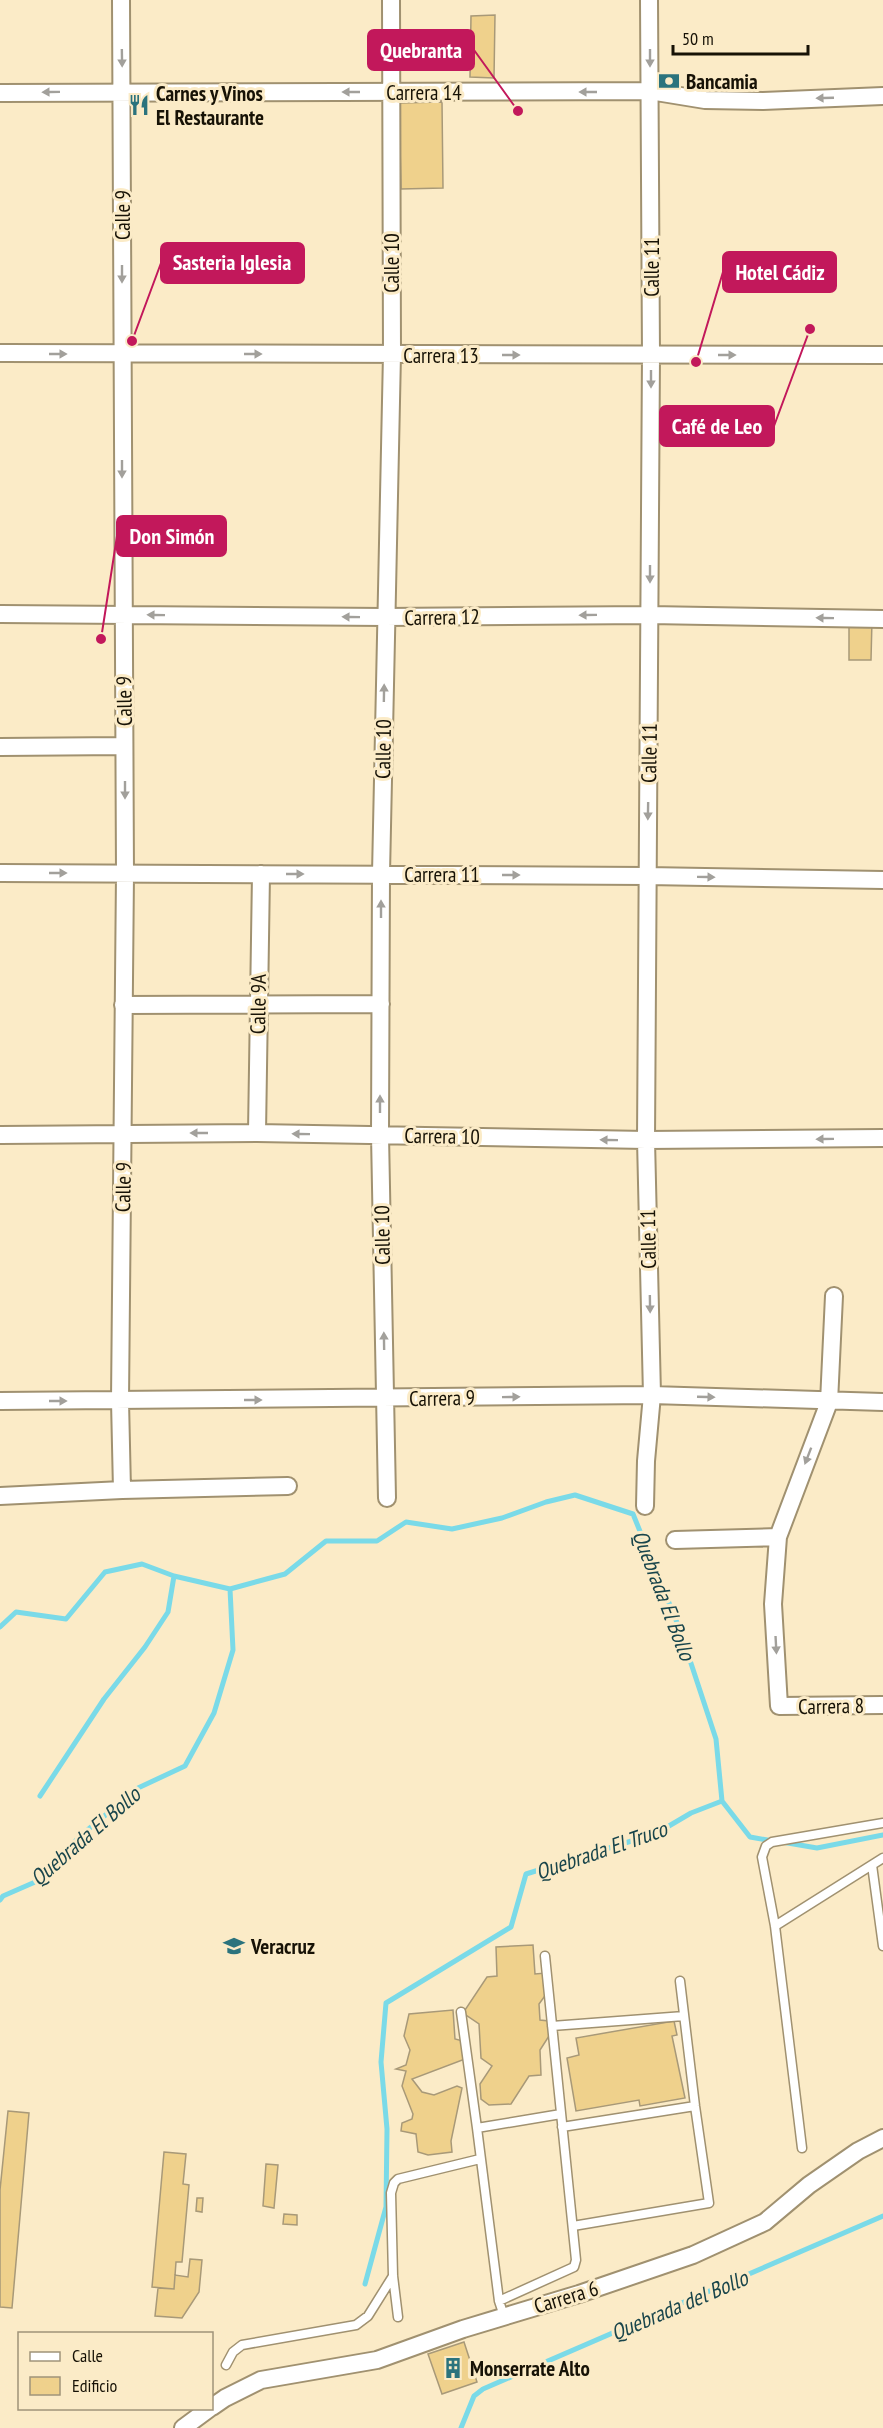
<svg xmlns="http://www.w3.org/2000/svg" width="883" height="2428" viewBox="0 0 883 2428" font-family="'PT Sans Narrow',sans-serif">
<rect width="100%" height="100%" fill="#fbebc7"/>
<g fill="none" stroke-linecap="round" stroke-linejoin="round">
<!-- stream -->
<path stroke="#7adae8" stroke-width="5" d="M0 1627 16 1612 66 1619 105 1572 142 1564 174 1576
M40 1796 104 1699 145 1647 168 1612 174 1576 230 1589
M782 1842 817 1848 883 1835
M0 1900 3 1896 42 1879 79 1837 138 1788 185 1766 214 1713 233 1650 230 1589 285 1574 326 1541H377L406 1522 452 1529 502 1518 546 1502 575 1495 633 1514 680 1630 716 1739 722 1801
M365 2284 386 2207 387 2129 381 2062 386 2003 511 1927 526 1874 657 1833 691 1813 722 1801 750 1837 773 1841
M461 2428 474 2396 483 2389 883 2216"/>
</g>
<!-- building -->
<path fill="#efd18c" stroke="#a89978" stroke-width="1.5" d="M495 15 494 78 470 77 471 16Z
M442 102 443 188 401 189 399 103Z
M849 620H872L871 660H849Z
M533 1945 535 1974 546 1973 547 1993 539 2004 540 2020 549 2021V2036L540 2050 541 2075 529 2076 511 2104 489 2105 481 2099 480 2084 492 2066 481 2058 479 2024 463 2013 487 1977 497 1976 496 1947Z
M453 2010 455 2039 463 2041 465 2059 412 2079 422 2092 434 2095 457 2086 462 2088 451 2141 452 2152 428 2155 418 2152 416 2134 401 2131 402 2123 412 2119 413 2114 402 2086 406 2071 396 2069 406 2065 410 2050 404 2036 409 2014Z
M674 2021 677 2035 672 2036 685 2098 640 2106 639 2100 576 2111 567 2058 579 2055 576 2038Z
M8 2111 29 2113 12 2308 0 2307V2190Z
M164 2152 186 2154 183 2184 189 2185 182 2262H176L174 2289 152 2287Z
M266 2164 278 2165 274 2208 263 2206Z
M197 2198H203L202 2212 196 2211Z
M284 2214 297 2215V2225L283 2224Z
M190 2259 202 2260 199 2292 182 2318 155 2316 158 2288 174 2289 175 2275 188 2277Z
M464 2342 477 2382 442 2394 428 2354Z"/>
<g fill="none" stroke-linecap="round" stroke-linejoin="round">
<defs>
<path id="lane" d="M872 1865 883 1946
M775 1926 883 1858
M461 2012 477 2128
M552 2026 684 2016
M562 2127 695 2106
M802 2148 775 1926 762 1857 766 1846 772 1842 883 1823
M573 2226 709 2203 695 2106 680 1981
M499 2301 574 2267 576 2260 545 1956
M504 2316 499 2301 477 2128 561 2114
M398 2317 393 2276 391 2193 394 2183 398 2179 480 2159
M226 2365 233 2352 242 2345 356 2325 368 2316 393 2276"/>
<path id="street" d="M121 0 125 874 120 1401 122 1490 288 1486
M0 93 650 91 705 100 763 101 883 96
M0 353 883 355
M0 614 385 617 650 615 883 619
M0 747 124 746
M0 873 647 876 883 880
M123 1005 381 1004
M257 1133 261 874
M0 1135 257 1133 646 1140 883 1138
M834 1296 829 1402 778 1537 773 1604 779 1706 883 1705
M0 1401 652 1395 883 1402
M0 1496 122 1490
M387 1498 380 1135 381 874 392 354 391 0
M645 1506 646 1461 652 1395 646 1140 651 355 649 0
M675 1540 778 1537
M212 2407 225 2398 261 2380 377 2360 463 2329 579 2294 693 2255 765 2222 809 2185 858 2151 883 2138
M183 2428 210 2408"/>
</defs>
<!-- lane casing -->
<use href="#lane" stroke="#a09170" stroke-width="11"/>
<!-- street casing -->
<use href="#street" stroke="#a09170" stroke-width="20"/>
<!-- lane -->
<use href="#lane" stroke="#fff" stroke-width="8"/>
<!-- street -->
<use href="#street" stroke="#fff" stroke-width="16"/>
</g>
<!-- one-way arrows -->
<defs><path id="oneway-solid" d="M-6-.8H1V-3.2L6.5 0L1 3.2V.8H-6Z" transform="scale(1.5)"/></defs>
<g fill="#a2a09b">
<use href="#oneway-solid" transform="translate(122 58) rotate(89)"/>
<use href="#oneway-solid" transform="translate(650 58) rotate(90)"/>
<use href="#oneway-solid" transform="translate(51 92) rotate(179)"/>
<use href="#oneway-solid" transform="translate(351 92) rotate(-180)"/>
<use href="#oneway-solid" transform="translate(588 92) rotate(180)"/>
<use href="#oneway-solid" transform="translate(825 98) rotate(178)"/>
<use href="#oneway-solid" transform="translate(122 274) rotate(90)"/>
<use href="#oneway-solid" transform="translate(58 354)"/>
<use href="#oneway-solid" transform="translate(253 354)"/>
<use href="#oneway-solid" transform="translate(511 355)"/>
<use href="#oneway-solid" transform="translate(727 355)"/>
<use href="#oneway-solid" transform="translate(651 379) rotate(90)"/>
<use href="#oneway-solid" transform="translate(122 469) rotate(90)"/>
<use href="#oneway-solid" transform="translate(650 574) rotate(90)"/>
<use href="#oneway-solid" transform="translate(156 615) rotate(-179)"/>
<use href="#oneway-solid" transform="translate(588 615) rotate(179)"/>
<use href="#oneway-solid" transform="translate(351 617) rotate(-179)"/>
<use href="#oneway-solid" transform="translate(825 618) rotate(-179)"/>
<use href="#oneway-solid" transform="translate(384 693) rotate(-89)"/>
<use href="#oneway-solid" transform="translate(125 790) rotate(90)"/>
<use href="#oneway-solid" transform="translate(648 811) rotate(91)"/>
<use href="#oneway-solid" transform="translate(58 873)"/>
<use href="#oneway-solid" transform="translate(295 874)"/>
<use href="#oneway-solid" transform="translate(511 875)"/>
<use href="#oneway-solid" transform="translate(706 877) rotate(1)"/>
<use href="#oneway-solid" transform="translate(381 909) rotate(-90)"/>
<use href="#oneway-solid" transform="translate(380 1104) rotate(-90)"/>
<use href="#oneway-solid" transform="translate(199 1133) rotate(-180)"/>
<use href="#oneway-solid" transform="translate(301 1134) rotate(-179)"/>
<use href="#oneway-solid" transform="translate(825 1139) rotate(179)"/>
<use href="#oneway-solid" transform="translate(609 1140) rotate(-179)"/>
<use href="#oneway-solid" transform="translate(650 1304) rotate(89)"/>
<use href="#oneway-solid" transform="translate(384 1341) rotate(-91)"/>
<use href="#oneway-solid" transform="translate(511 1397) rotate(-1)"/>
<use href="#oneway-solid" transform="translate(706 1397) rotate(2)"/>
<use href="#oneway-solid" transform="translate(253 1400)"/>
<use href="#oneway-solid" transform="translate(58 1401)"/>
<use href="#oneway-solid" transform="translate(808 1456) rotate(111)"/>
<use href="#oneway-solid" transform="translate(776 1645) rotate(87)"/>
</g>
<!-- icons -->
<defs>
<symbol id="bank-bare" viewBox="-9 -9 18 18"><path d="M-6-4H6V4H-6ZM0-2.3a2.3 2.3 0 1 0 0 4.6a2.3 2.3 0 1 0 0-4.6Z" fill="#2b737d" stroke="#fbebc7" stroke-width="2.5" paint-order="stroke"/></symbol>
<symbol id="restaurant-bare" viewBox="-9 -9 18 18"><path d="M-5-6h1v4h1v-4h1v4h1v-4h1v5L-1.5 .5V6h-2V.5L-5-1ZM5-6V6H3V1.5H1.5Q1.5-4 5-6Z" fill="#2b737d" stroke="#fbebc7" stroke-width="2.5" paint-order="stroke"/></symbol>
<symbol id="school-bare" viewBox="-9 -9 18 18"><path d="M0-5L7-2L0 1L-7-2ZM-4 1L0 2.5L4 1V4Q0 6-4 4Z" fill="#2b737d" stroke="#fbebc7" stroke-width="2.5" paint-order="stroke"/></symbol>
<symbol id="building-bare" viewBox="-9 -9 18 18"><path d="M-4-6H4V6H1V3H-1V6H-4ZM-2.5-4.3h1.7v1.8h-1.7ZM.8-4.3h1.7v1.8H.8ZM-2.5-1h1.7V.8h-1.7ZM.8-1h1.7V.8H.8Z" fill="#2b737d" stroke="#fbebc7" stroke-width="2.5" paint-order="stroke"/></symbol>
</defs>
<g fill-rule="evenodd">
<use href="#bank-bare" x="654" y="66" width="30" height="30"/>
<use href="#restaurant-bare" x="124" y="90" width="30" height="30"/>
<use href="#school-bare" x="219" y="1931" width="30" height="30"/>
<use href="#building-bare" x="438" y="2353" width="30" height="30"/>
</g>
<g text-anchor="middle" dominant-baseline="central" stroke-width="6" stroke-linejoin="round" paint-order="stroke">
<!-- poi labels -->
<g font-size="21" font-weight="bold" fill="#171206" stroke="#fbebc7" text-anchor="start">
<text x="686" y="81">Bancamia</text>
<text x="156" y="93">Carnes y Vinos<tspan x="156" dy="24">El Restaurante</tspan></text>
<text x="251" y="1946">Veracruz</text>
<text x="470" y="2368">Monserrate Alto</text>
</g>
<!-- street labels -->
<g font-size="21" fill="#171206" stroke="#fbebc7">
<text x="424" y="92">Carrera 14</text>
<text transform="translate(122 215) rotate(-90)">Calle 9</text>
<text transform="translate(391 263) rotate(-90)">Calle 10</text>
<text transform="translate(651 267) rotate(-90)">Calle 11</text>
<text x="441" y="355">Carrera 13</text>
<text transform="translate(442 617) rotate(-1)">Carrera 12</text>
<text transform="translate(124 701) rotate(-91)">Calle 9</text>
<text transform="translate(383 749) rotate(-89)">Calle 10</text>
<text transform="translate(649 753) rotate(-89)">Calle 11</text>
<text x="442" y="874">Carrera 11</text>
<text transform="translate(258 1004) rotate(-89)">Calle 9A</text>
<text transform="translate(442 1136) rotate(1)">Carrera 10</text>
<text transform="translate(123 1187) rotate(-89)">Calle 9</text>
<text transform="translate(382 1235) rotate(-91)">Calle 10</text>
<text transform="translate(648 1239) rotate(-91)">Calle 11</text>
<text transform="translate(442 1398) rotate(-1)">Carrera 9</text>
<text transform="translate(831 1706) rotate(-1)">Carrera 8</text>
<text transform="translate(566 2297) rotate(-17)">Carrera 6</text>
</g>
<!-- water labels -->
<g font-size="22" font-style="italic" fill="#19454b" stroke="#fbebc7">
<text transform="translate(664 1595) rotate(69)">Quebrada El Bollo</text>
<text transform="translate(85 1836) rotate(-41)">Quebrada El Bollo</text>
<text transform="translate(601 1850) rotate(-19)">Quebrada El Truco</text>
<text transform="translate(679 2305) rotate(-23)">Quebrada del Bollo</text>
</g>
</g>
<!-- callouts -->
<path fill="none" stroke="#c2185b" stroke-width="2" d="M518 111L474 50M132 341L161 263M696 362L723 272M810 329L774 426M101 639L117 536"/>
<g fill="#c2185b" stroke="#fbebc7" stroke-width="2">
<circle cx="518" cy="111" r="6"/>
<circle cx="132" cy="341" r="6"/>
<circle cx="696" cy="362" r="6"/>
<circle cx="810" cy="329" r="6"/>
<circle cx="101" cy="639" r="6"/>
</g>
<g fill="#c2185b" stroke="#c2185b" stroke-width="2">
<rect x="368" y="30" width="106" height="40" rx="6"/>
<rect x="161" y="243" width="143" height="40" rx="6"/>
<rect x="723" y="252" width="113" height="40" rx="6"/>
<rect x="660" y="406" width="114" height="40" rx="6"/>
<rect x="117" y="516" width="109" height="40" rx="6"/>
</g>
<g font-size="22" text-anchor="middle" font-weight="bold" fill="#fff">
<text x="421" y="58">Quebranta</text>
<text x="232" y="270">Sasteria Iglesia</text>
<text x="780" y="280">Hotel Cádiz</text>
<text x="717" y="434">Café de Leo</text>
<text x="172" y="544">Don Simón</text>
</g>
<!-- legend -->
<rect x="18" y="2332" width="195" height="78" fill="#fbebc7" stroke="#a0947a" stroke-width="1.5"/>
<rect x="30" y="2352" width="30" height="9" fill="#ffffff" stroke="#a0947a" stroke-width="1.5"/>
<text x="72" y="2362" font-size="18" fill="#171206">Calle</text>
<rect x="30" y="2377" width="30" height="18" fill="#efd18c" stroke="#a0947a" stroke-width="1.5"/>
<text x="72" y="2392" font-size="18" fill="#171206">Edificio</text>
<!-- scale -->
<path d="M673 45v9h135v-9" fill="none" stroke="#171206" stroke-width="3"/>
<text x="682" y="45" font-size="18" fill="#171206" stroke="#fbebc7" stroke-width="4.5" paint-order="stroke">50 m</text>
</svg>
